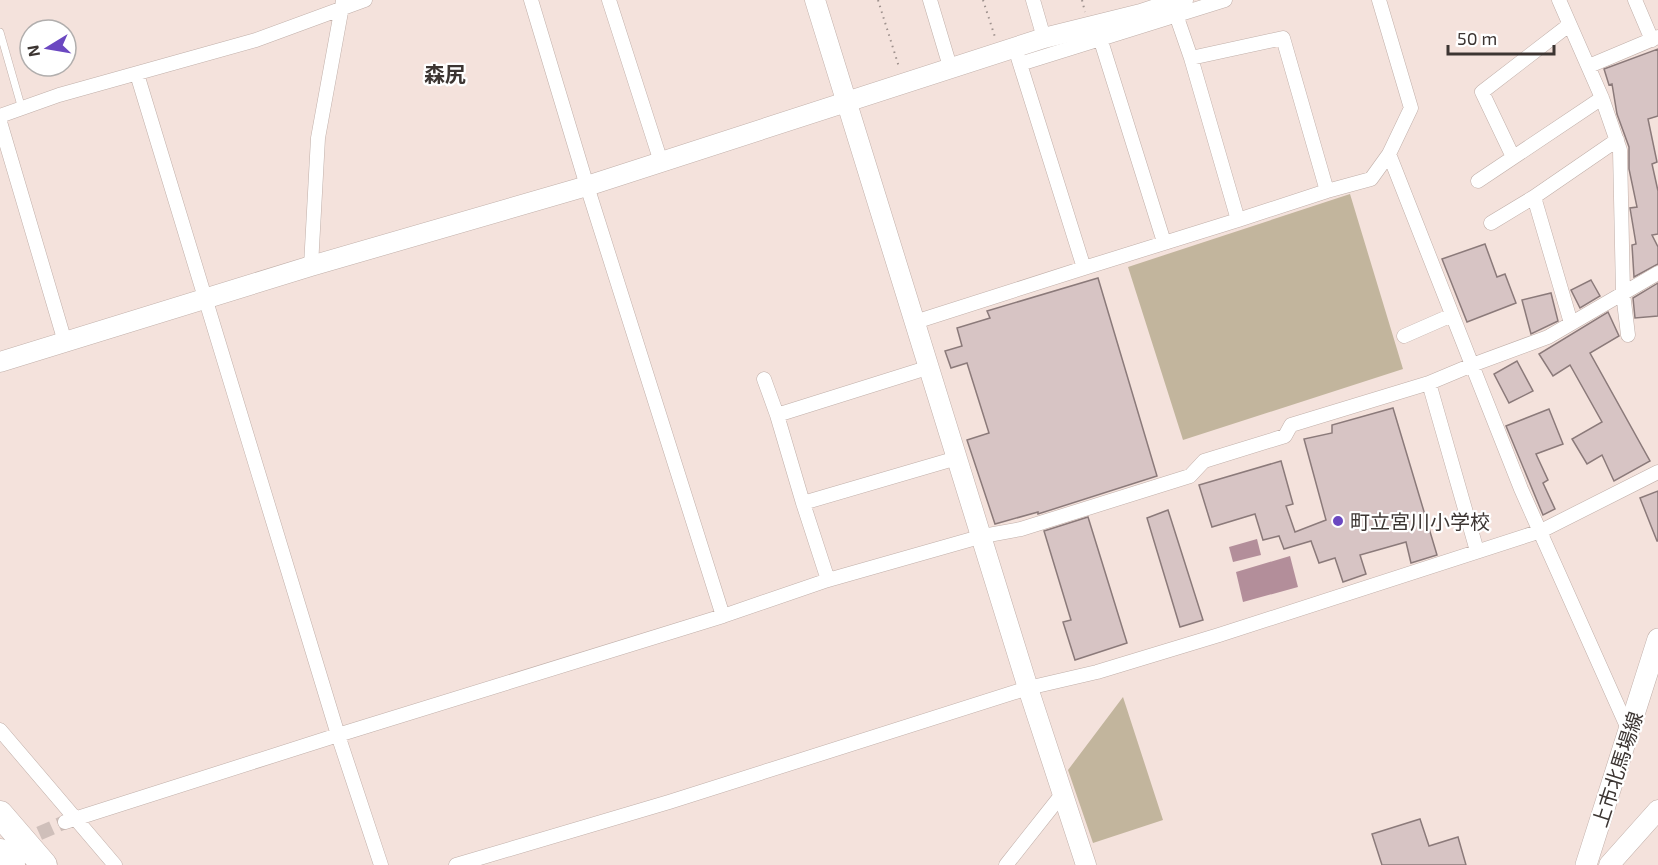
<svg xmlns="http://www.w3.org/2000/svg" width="1658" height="865" viewBox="0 0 1658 865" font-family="'Exo 2','Noto Sans JP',sans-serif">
<rect width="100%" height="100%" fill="#f4e2dc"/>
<!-- green -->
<path fill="#c2b59d" d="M1350 194 1403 369 1183 440 1128 267Z
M1123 697 1163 820 1093 843 1068 770Z"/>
<!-- water -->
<path fill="#b38e9a" d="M1257 539 1261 555 1233 562 1229 547Z
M1290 556 1298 587 1243 602 1236 572Z"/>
<!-- building -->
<path fill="#d7c4c4" stroke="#8b7a7a" stroke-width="1.5" d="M1658 49V116L1648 119 1657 162 1652 164 1658 191V234L1652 235 1658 247V264L1634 277 1632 245 1636 244 1630 208 1637 207 1629 169V147L1617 114 1612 84 1609 85 1604 69Z
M1485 244 1497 277 1505 274 1516 303 1467 322 1442 259Z
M1098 278 1157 476 1038 514V512L995 524 967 440 989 433 967 363 951 368 945 351 962 346 957 328 990 318 987 311Z
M1591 280 1600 296 1580 308 1571 290Z
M1658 283V316L1635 318 1633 298Z
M1551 293 1558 321 1531 334 1522 300Z
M1608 312 1619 336 1590 353 1650 461 1614 481 1602 455 1587 464 1572 439 1602 422 1570 365 1553 376 1539 354Z
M1517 361 1533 391 1509 403 1494 374Z
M1393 408 1437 555 1411 563 1406 542 1360 555 1366 574 1343 582 1335 558 1319 563 1311 541 1284 549 1279 536 1263 540 1255 514 1212 527 1199 485 1281 461 1293 504 1286 506 1295 532 1326 520 1304 439 1332 433V425Z
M1549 409 1563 444 1536 454 1548 480 1543 483 1555 509 1543 515 1506 426Z
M1658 491V541H1657L1640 498Z
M1168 510 1203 620 1180 627 1147 518Z
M1088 517 1127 643 1075 660 1063 622 1071 620 1044 531Z
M1420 819 1429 846 1458 837 1466 865H1382L1372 834Z"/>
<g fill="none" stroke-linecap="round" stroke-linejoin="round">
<!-- street-tunnel -->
<path stroke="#cfbfba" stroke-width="14" stroke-dasharray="14 7" stroke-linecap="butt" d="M20 842 65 822"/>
<defs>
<path id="lane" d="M0 32 22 109"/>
<path id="street" d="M531 0 587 186 723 616
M609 0 661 162
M930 0 951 70
M1033 0 1044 38
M1379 0 1411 108 1389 154 1472 365 1429 383 1477 551
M1559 0 1602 98 1620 150 1623 293 1628 335
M1635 0 1652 40
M1172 3 1191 58 1283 38 1327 191 1371 179 1389 154
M1096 25 1164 242
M1191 58 1238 220 1327 191
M1020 64 1225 0
M1589 66 1658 37
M137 74 338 735 381 865
M0 116 59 95 256 40 365 0
M0 122 65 342
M1513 157 1482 92 1569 25
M1478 181 1602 98
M1534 197 1617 140
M1491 223 1534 197 1571 323
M311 266 318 138 343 1
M1084 268 1238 220
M915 322 1084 268 1015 48
M1404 336 1452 315
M764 379 777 415
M803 503 777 415 930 367
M828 580 803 503 957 458
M0 730 115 865
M1629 731 1521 489 1472 365 1548 337 1658 273
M65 822 338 735 723 616 828 580 983 536 1021 529 1190 476 1204 461 1285 436 1291 425 1429 383
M456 865 669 802 1028 688 1097 672 1219 635 1541 531 1658 472
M1006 865 1063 793"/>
<path id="secondary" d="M815 0 1028 688 1086 865
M0 362 311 266 587 186 1044 38 1141 14 1183 0
M1609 865 1658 810"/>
<path id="primary" d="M1586 865 1658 639"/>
<path id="highway" d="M0 814 44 865
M0 852 12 865"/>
</defs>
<!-- lane casing -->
<use href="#lane" stroke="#c0afa9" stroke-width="8"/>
<!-- street casing -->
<use href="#street" stroke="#c0afa9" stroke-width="15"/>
<!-- secondary casing -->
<use href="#secondary" stroke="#c0afa9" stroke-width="21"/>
<!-- primary casing -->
<use href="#primary" stroke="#c0afa9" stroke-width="22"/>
<!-- highway casing -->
<use href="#highway" stroke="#c0afa9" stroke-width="27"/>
<!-- path -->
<path stroke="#9e918d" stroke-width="2" stroke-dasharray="1.5 4.5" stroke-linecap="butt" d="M878 0 899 67
M983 0 995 37
M1082 0 1085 12"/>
<!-- lane -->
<use href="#lane" stroke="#fff" stroke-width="7"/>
<!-- street -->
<use href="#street" stroke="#fff" stroke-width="14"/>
<!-- secondary -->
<use href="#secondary" stroke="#fff" stroke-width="20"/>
<!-- primary -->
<use href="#primary" stroke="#fff" stroke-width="21"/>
<!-- highway -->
<use href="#highway" stroke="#fff" stroke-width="26"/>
</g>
<!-- markers -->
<circle fill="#6b48c1" stroke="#fff" stroke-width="2" cx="1338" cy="521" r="6"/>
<g text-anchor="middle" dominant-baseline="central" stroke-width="4.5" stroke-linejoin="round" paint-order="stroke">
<!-- poi labels -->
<g font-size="20" fill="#3c3532" stroke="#fff" text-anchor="start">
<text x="1350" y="521">町立宮川小学校</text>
</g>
<!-- street labels -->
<g font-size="20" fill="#3c3532" stroke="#fff">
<text transform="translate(1617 769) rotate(-72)">上市北馬場線</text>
</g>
<!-- neighbourhood labels -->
<g font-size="21" font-weight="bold" fill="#3c3532" stroke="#fff">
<text x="445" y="73">森尻</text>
</g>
</g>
<!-- north arrow -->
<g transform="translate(48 48) rotate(259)"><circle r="28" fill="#ffffff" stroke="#b1aead" stroke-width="1.5"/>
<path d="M0-4.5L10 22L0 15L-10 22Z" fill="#6b48c1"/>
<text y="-9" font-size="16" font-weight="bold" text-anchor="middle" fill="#3c3532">N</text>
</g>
<!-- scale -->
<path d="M1448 45v9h106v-9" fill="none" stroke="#3c3532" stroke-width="3"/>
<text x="1457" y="45" font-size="18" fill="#3c3532" stroke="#ffffff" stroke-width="4.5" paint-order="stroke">50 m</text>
</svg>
